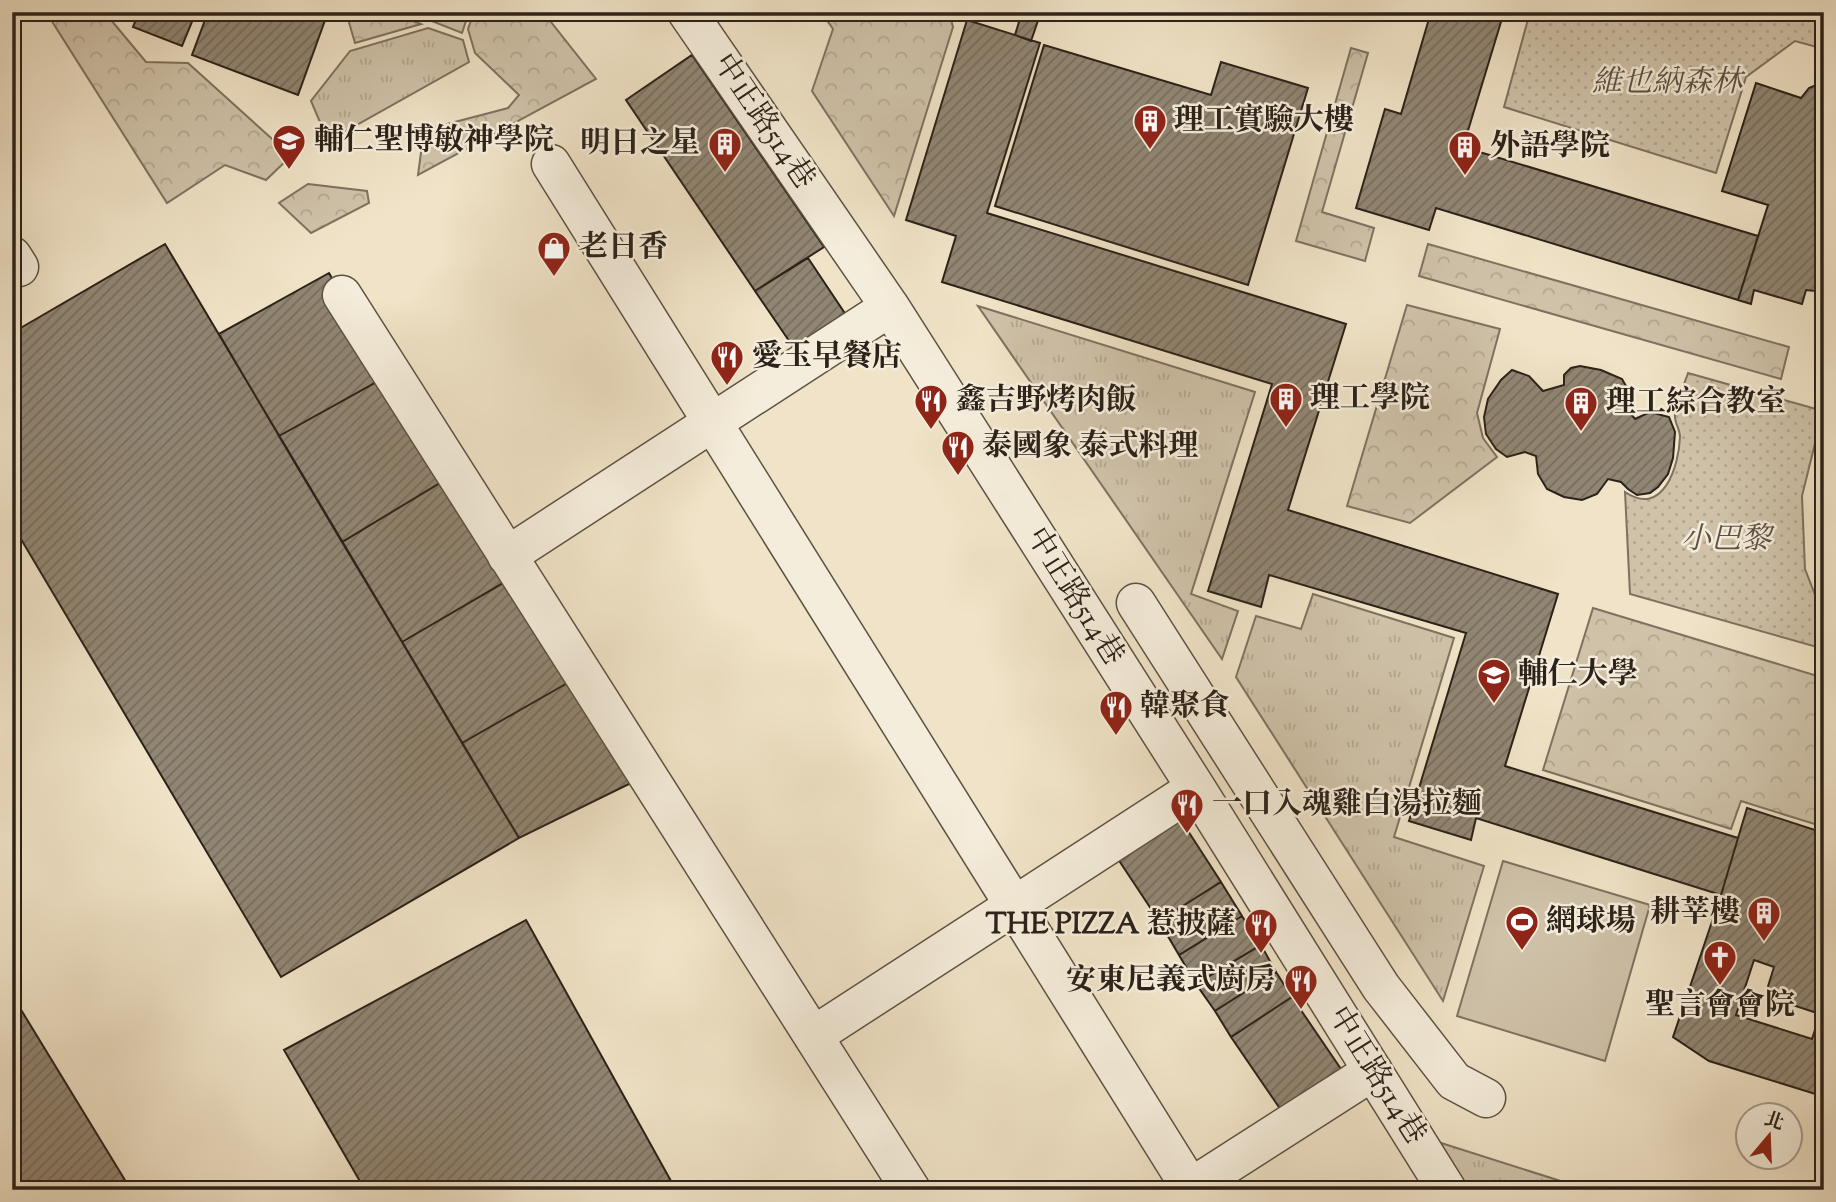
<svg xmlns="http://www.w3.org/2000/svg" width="1836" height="1202" viewBox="0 0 1836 1202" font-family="'Sorts Mill Goudy','Noto Serif TC',serif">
<defs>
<pattern id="grass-tufts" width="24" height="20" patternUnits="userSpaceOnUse" patternTransform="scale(1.75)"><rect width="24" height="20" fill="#cfc2a9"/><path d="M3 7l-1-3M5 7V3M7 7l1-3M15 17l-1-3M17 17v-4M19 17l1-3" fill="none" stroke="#b2a691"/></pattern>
<pattern id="forest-crowns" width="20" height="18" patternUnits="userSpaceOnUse" patternTransform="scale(1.75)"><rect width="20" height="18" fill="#cfc2a9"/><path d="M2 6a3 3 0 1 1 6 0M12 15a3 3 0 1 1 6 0" fill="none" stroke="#b2a691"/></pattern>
<pattern id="park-dots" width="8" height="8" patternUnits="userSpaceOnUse" patternTransform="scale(1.75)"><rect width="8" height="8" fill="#cfc2a9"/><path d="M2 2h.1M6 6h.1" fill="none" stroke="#b2a691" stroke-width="1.8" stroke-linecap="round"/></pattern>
<pattern id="building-hatch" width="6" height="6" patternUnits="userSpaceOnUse" patternTransform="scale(1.75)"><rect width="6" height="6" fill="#918673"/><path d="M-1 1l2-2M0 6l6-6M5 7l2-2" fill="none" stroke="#776d5e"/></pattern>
</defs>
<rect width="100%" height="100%" fill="#f0e3c7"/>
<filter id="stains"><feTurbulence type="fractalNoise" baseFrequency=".00286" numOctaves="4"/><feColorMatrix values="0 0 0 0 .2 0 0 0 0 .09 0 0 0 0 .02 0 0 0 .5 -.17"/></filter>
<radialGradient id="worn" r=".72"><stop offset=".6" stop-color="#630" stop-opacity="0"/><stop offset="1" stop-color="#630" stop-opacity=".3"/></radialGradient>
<!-- grass -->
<path fill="url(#grass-tufts)" stroke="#7d7261" stroke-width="2" d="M428 28 463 40 469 62 328 141 311 101 350 51Z
M978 306 1255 392 1191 594 1238 611 1222 659Z
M1313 594 1454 638 1394 837 1484 866 1443 1001 1236 677 1256 616 1301 629Z
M1438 1142 1589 1190H1468Z"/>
<!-- forest -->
<path fill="url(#forest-crowns)" stroke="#7d7261" stroke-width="2" d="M46 12H114L111 20 146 62 188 63 291 156 266 180 225 165 167 203Z
M346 12H407L406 18 421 24 355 43Z
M474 12H543L596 79 418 175 424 130 508 108 519 95 475 53 468 29Z
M821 12H949L953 27 894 216 812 91 833 29Z
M1351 48 1368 53 1322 212 1374 228 1365 261 1296 241Z
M308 184 367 191 369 203 311 233 279 203Z
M1428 244 1789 347 1781 379 1419 276Z
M1407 305 1500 329 1477 413 1483 438 1497 457 1410 523 1347 506Z
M1593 608 1824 678V827L1741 801 1731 829 1543 770Z"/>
<!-- park -->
<path fill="url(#park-dots)" stroke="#7d7261" stroke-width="2" d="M1530 12H1824V49L1795 41 1746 77 1716 173 1504 107Z
M1688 373 1823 411 1802 496 1805 569 1824 618V649L1630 594 1625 492C1663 518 1679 466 1680 437 1680 429 1674 422 1675 415 1676 403 1684 385 1688 373Z"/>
<!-- pitch -->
<path fill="#cfc2a9" stroke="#7d7261" stroke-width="2" d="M414 12H469L462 33 414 14Z
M1503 861 1650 905 1605 1061 1457 1016Z"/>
<!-- building -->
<path fill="url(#building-hatch)" stroke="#2b2219" stroke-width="2" fill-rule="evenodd" d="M139 12H196L182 46 133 27Z
M208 12H328L298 95 192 55Z
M1022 12H1041L1031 41 1015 35Z
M1431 12H1504L1463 147 1758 236 1738 300 1436 208 1429 230 1356 208 1385 109 1401 114Z
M967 20 1040 43 987 213 1346 324 1288 510 1558 594 1505 766 1738 838 1721 895 1476 818 1471 840 1409 821 1466 633 1269 575 1261 607 1208 591 1272 384 942 282 956 236 906 220Z
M1044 45 1211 95 1221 62 1308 88 1248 285 995 206Z
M692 55 824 247 755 291 626 100Z
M1756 83 1801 98 1809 88 1816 85H1824V292L1806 290 1802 304 1754 290 1751 304 1738 300 1768 205 1722 191Z
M165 244 519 838 281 977 12 524V333Z
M808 258 850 321 798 354 755 291Z
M329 273 389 375 279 436 219 334Z
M1580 366 1601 370 1622 379 1626 386 1627 396 1621 402 1635 419 1650 412 1669 417 1675 432 1673 458 1668 474 1658 487 1650 493 1637 495 1628 489 1621 482 1608 479 1597 494 1582 500 1564 497 1547 489 1538 474 1536 456 1525 452 1507 457 1496 449 1486 434 1484 417 1488 399 1501 380 1512 370 1529 376 1543 391 1564 385V375L1571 368Z
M389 375 450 477 342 542 279 436Z
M450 477 510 579 402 642 342 542Z
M510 579 571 681 462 743 402 642Z
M571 681 631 783 519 838 462 743Z
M1747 808 1824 833V889L1815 923 1824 925V961L1821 971 1824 972V1092L1822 1096 1709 1061 1673 1037 1721 895ZM1754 960 1774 967 1765 996 1820 1014 1812 1039 1736 1015Z
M1179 817 1221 882 1159 921 1118 859Z
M1221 882 1242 916 1179 955 1159 921Z
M1242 916 1261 945 1196 984 1179 955Z
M526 920 676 1190H365L284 1050Z
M1261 945 1276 972 1215 1011 1196 984Z
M1276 972 1292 997 1231 1037 1215 1011Z
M12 995 131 1190H12Z
M1292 997 1343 1072 1283 1113 1231 1037Z"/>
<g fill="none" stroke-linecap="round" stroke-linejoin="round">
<defs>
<path id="minor" d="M687 12 890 307 1196 788 1447 1190
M551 164 1192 1190
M12 256 19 267
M342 295 911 1190
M507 556 890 307
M1136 603 1381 987 1454 1081 1486 1098
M813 1036 1196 788
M1187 1190 1373 1071"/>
</defs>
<!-- minor casing -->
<use href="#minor" stroke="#5c5244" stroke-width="41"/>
<!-- minor -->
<use href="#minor" stroke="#f5eddb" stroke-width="38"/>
</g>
<!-- icons -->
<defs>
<symbol id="building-pin" viewBox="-11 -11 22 30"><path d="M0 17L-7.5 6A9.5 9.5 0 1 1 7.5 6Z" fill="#8f2418" stroke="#f5eddb"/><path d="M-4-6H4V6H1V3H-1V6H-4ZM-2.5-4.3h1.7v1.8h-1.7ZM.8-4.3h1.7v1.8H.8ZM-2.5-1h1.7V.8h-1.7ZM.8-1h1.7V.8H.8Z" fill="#fff"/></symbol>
<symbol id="university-pin" viewBox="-11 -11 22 30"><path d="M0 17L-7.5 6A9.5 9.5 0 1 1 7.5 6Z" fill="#8f2418" stroke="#f5eddb"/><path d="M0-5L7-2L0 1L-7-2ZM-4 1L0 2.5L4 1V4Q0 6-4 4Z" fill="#fff"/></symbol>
<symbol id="shop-pin" viewBox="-11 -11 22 30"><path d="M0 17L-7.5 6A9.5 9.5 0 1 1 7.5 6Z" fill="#8f2418" stroke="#f5eddb"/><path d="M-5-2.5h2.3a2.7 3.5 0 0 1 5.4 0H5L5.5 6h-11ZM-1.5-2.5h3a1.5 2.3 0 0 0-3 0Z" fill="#fff"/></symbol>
<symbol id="restaurant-pin" viewBox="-11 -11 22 30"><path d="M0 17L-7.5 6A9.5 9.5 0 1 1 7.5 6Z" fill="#8f2418" stroke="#f5eddb"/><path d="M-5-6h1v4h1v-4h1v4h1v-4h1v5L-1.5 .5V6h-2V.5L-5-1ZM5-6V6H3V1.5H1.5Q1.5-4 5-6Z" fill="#fff"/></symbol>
<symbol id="stadium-pin" viewBox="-11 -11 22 30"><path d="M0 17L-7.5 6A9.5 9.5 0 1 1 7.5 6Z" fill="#8f2418" stroke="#f5eddb"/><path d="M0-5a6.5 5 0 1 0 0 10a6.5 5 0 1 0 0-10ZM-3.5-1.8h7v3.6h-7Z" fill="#fff"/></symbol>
<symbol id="church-pin" viewBox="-11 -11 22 30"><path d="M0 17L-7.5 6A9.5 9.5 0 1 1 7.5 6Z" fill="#8f2418" stroke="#f5eddb"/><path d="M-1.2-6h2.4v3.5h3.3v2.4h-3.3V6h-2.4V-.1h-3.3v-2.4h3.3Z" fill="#fff"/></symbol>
</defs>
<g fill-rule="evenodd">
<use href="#building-pin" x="1131" y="102" width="38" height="52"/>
<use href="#university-pin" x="270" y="122" width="38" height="52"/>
<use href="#building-pin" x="706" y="125" width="38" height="52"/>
<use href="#building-pin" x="1446" y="128" width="38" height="52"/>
<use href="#shop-pin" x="535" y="229" width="38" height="52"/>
<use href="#restaurant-pin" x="708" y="338" width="38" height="52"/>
<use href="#building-pin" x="1267" y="380" width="38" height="52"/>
<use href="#restaurant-pin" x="912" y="382" width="38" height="52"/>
<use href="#building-pin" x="1562" y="384" width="38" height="52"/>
<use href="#restaurant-pin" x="939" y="428" width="38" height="52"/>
<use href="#university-pin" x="1475" y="656" width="38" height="52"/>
<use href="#restaurant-pin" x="1097" y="688" width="38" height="52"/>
<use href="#restaurant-pin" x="1168" y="786" width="38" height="52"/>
<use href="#building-pin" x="1745" y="894" width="38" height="52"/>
<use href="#stadium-pin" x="1503" y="903" width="38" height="52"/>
<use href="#restaurant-pin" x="1242" y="906" width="38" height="52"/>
<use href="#church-pin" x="1701" y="938" width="38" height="52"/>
<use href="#restaurant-pin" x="1282" y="962" width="38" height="52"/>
</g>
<g text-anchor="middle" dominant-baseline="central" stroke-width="5" stroke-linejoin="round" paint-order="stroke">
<!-- park labels -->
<g font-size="30" font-style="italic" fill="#5c5244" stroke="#f5eddb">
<text x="1667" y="83">維也納森林</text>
<text x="1726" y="540">小巴黎</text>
</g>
<!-- poi labels -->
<g font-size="30" font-weight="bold" fill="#2b2219" stroke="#f5eddb" text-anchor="start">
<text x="1174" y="121">理工實驗大樓</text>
<text x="314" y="141">輔仁聖博敏神學院</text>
<text x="700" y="144" text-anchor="end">明日之星</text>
<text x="1490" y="147">外語學院</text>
<text x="578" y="248">老日香</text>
<text x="752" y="357">愛玉早餐店</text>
<text x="1310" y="399">理工學院</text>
<text x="956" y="401">鑫吉野烤肉飯</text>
<text x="1606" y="403">理工綜合教室</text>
<text x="982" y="447">泰國象 泰式料理</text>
<text x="1518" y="675">輔仁大學</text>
<text x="1140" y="707">韓聚食</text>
<text x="1212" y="805">一口入魂雞白湯拉麵</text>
<text x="1740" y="913" text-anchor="end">耕莘樓</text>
<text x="1546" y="922">網球場</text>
<text x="1236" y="925" text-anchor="end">THE PIZZA 惹披薩</text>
<text x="1276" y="981" text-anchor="end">安東尼義式廚房</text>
<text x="1720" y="1006" text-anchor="middle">聖言會會院</text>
</g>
<!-- street labels -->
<g font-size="30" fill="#2b2219" stroke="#f5eddb">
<text transform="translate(763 122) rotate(56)">中正路514巷</text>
<text transform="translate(1074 597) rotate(58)">中正路514巷</text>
<text transform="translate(1376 1076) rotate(58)">中正路514巷</text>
</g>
</g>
<!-- margin -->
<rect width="1836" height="1202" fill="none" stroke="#f0e3c7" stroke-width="42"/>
<rect x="14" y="14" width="1808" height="1174" fill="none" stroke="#2b2219" stroke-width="3.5"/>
<rect x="21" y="21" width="1794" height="1160" fill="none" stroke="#2b2219" stroke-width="2"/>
<!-- north arrow -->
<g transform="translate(1769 1136) rotate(19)"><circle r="33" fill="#f5eddb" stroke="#a49c8d" stroke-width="2"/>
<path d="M0-5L12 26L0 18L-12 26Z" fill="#8f2418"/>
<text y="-10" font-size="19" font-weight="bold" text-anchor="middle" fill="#2b2219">北</text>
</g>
<rect width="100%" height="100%" filter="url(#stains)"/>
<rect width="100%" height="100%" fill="url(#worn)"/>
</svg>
